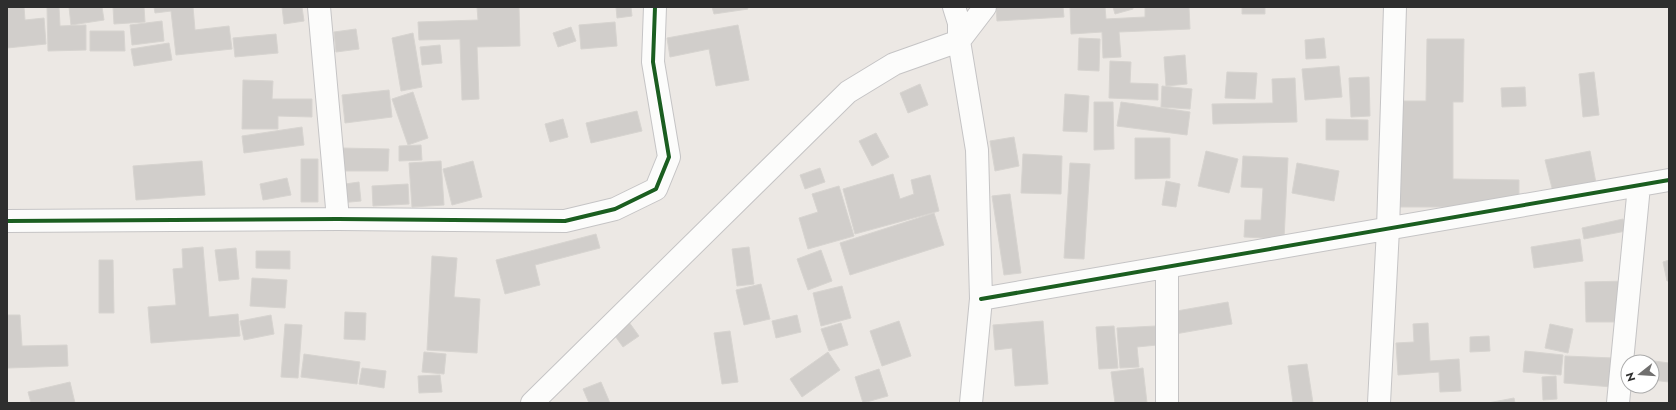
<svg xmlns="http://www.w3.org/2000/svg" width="1676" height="410" viewBox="0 0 1676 410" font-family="Jost,sans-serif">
<rect width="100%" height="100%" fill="#ece8e4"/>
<!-- building -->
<path fill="#d1cecb" stroke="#d7d4d0" d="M7 7H24L25 20 44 18 46 44 7 48Z
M47 7H59L60 26 86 25V50L48 51Z
M69 7H102L104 20 71 25Z
M113 7H144L145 22 114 24Z
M154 7H193L195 30 229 26 232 49 176 55 171 11 155 13Z
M282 7H302L304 21 284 24Z
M477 7H519L520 46 477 47 479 99 462 100 460 39 419 40 418 22 478 20Z
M616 7H631L632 16 617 18Z
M712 7H747L748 9 714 14Z
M996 7H1063L1064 17 997 21Z
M1070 7H1105L1106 19 1145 17V7H1189L1190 29 1119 32 1121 57 1103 58 1102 32 1071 34Z
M1113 7H1133V9L1115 14Z
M1242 7H1265V14H1242Z
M162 21 164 41 132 45 130 25Z
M615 22 617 46 581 49 579 25Z
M738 25 749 80 716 86 709 49 670 57 667 38Z
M571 27 576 41 558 47 553 33Z
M356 29 359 49 336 52 334 32Z
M90 31H124L125 51H90Z
M413 33 422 87 401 91 392 38Z
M276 34 278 53 235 57 233 38Z
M1079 38 1100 39 1099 71 1078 70Z
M1324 38 1326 58 1306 59 1305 40Z
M1427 39H1464L1463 102H1453V179L1519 180V207H1400V101H1426Z
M169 43 172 60 134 66 131 49Z
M440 45 442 63 422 65 420 47Z
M1185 55 1187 84 1166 86 1164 57Z
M1110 61 1131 62 1130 83 1158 84V100L1109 98Z
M1339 66 1342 97 1305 100 1302 69Z
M1227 72 1257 73 1255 99 1225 98Z
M1594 72 1599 115 1583 117 1579 74Z
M1369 77 1370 116 1351 117 1349 78Z
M1295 78 1297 122 1213 124 1212 104 1273 103 1272 79Z
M243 80 273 81 272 99H312V117L278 116V129H242Z
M920 84 928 105 908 113 900 93Z
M1162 86 1192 89 1190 109 1161 107Z
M1525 87 1526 106 1502 107 1501 88Z
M389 90 392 117 345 123 342 95Z
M413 92 428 138 408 145 392 99Z
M1065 94 1089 96 1087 132 1063 131Z
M1094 102H1113L1114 149 1094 150Z
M1121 102 1190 112 1187 135 1117 126Z
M637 111 642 131 591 143 586 123Z
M563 119 568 137 550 142 545 124Z
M1326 119 1368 120V140H1326Z
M302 127 304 145 244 153 242 136Z
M876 133 889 157 872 166 859 141Z
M1014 137 1019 166 995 171 990 141Z
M1135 138H1170V178L1135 179Z
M421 145 422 160 399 161V146Z
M341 148 389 149 388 171H341Z
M1206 151 1238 159 1229 193 1198 186Z
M1590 151 1596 183 1553 192 1545 160Z
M1023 154 1062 156 1061 194 1021 193Z
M1243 156 1288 158 1284 239 1244 237 1245 220H1261L1263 188 1241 187Z
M301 159H318V202H301Z
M202 161 205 195 136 200 133 166Z
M441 161 444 205 412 207 409 163Z
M473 161 482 197 452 205 443 169Z
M1070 163 1090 164 1084 259 1064 258Z
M1297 163 1339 171 1334 201 1292 193Z
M820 168 825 182 805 189 800 175Z
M893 174 900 199 914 194 911 180 930 175 939 211 855 234 843 189Z
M287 178 291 195 263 200 260 184Z
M1166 181 1180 184 1176 207 1162 205Z
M359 182 361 201 339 203 338 185Z
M408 184 409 204 373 206 372 186Z
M839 186 854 236 808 249 799 218 818 212 812 194Z
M1010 194 1021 273 1004 275 992 196Z
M934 213 944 245 850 275 840 243Z
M1623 219 1626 231 1584 239 1582 228Z
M596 234 600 248 535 265 540 285 505 294 496 260Z
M1580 239 1583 261 1534 268 1531 247Z
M203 247 209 317 238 314 240 336 151 343 148 307 176 305 173 269 183 268 182 249Z
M749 247 754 284 737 286 732 249Z
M236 248 239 279 219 281 215 250Z
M821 250 832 281 808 290 797 259Z
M256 251H290V269L256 268Z
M432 256 457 258 454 297 480 299 477 353 427 350Z
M99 260H113L114 313H99Z
M1669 260V281H1667L1663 262Z
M252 278 287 280 285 308 250 306Z
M1628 281V322H1586L1585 282Z
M761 284 770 319 744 325 736 290Z
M842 286 851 318 821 326 813 293Z
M1228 302 1232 324 1175 334 1171 312Z
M345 312 366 313 365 340 344 339Z
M7 315H20L22 346 67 345 68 366 8 368Z
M271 315 274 334 244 340 240 321Z
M797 315 801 332 776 338 772 321Z
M626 318 639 336 623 347 610 329Z
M899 321 911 356 882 366 870 331Z
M1043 321 1048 384 1015 386 1012 348 995 350 993 325Z
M841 323 848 345 829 351 821 329Z
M1428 323 1430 361 1459 359 1461 391 1440 392 1439 372 1398 375 1396 343 1414 342 1413 324Z
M285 324 302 325 298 378 281 377Z
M1550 324 1573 329 1568 353 1545 348Z
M1114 326 1118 368 1099 369 1096 327Z
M1156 326 1157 345 1137 347 1139 367 1120 368 1117 328Z
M730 331 738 382 722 384 714 333Z
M1489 336 1490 351 1470 352V337Z
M1525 351 1563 355 1561 375 1523 372Z
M424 352 446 354 444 374 422 372Z
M828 352 840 370 802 397 790 379Z
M304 354 360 362 357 384 301 377Z
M1565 356 1613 358 1612 387 1564 383Z
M1654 361 1669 363V382L1652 380Z
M1307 364 1313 403H1293L1288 366Z
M362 368 386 371 384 388 359 384Z
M1143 368 1147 403H1115L1111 372Z
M879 369 888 396 863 403 855 377Z
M440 375 442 392 419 393 418 376Z
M1556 376 1557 399 1543 400 1542 377Z
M70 382 75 403H31L28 392Z
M601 382 610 403H589L583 389Z
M1514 398 1515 403H1488Z"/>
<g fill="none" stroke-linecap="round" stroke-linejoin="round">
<defs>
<path id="minor" d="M319 7 338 219
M954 7 959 23V41L977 150 981 299 971 403
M7 221 338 219 565 221 615 209 656 189 669 157 653 62 655 7
M981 299 1669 180
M532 403 848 92 894 64 959 41 985 7
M1167 403V267
M1379 403 1388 229 1395 7
M1618 403 1639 186"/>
</defs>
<!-- minor casing -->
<use href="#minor" stroke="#c5c4c5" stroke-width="24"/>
<!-- minor -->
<use href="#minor" stroke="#fcfcfb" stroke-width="22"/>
<defs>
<path id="cycleway" d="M7 221 338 219 565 221 615 209 656 189 669 157 653 62 655 7
M981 299 1669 180"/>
</defs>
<!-- cycleway casing -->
<use href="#cycleway" stroke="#fff" stroke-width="6"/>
<!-- cycleway -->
<use href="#cycleway" stroke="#1b5e20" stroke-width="4"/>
</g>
<!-- border -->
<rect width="1676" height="410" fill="none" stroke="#2e2e2e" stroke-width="16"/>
<!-- north arrow -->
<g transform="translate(1640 374) rotate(253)"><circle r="19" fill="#ffffff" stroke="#ababab"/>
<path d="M0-3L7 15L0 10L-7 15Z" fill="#706f6e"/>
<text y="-6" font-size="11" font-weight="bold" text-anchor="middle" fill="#2e2e2e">N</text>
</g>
</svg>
